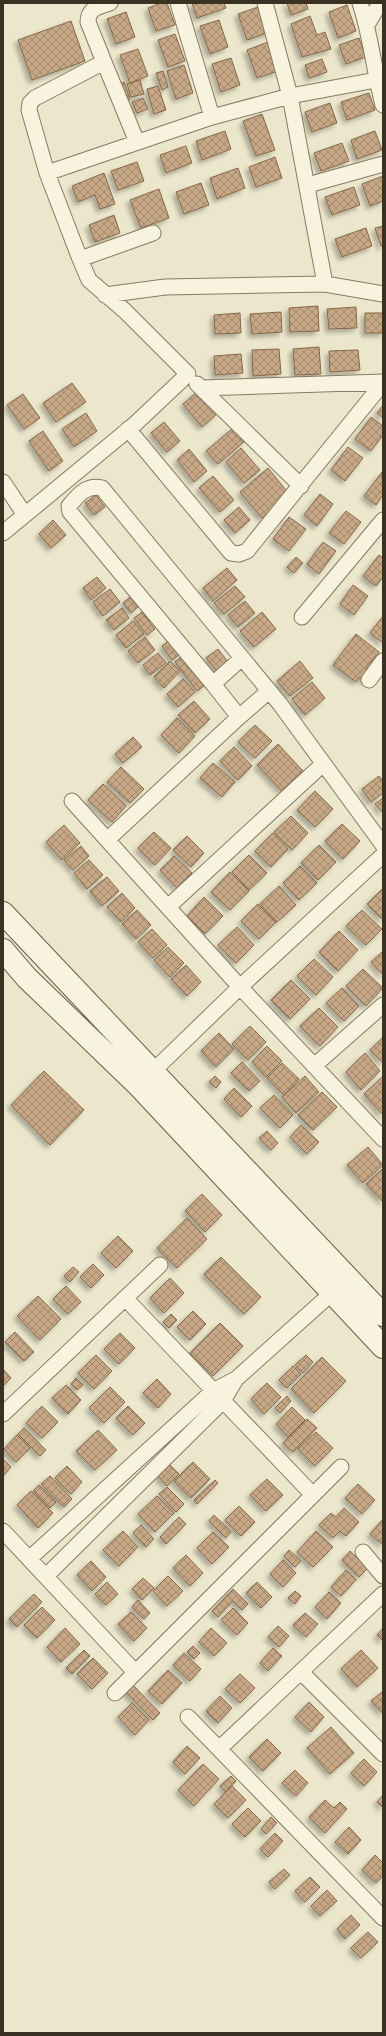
<svg xmlns="http://www.w3.org/2000/svg" width="386" height="2036" viewBox="0 0 386 2036" font-family="'IBM Plex Serif',serif">
<defs>
<pattern id="building-cross-hatch" width="8" height="8" patternUnits="userSpaceOnUse"><rect width="8" height="8" fill="#c6a886"/><path d="M0 0l8 8M0 8l8-8" fill="none" stroke="#a2896d"/></pattern>
<filter id="shadow"><feDropShadow dx="-3.5" dy="3.5" stdDeviation="2" flood-color="#0004"/></filter>
</defs>
<rect width="100%" height="100%" fill="#ece6cc"/>
<!-- building -->
<path fill="url(#building-cross-hatch)" stroke="#856849" filter="url(#shadow)" d="M161 3H167L175 25 156 31 148 8Z
M192 3H224L226 8 197 18Z
M287 3H306L308 9 291 15Z
M347 5 356 31 338 38 329 12Z
M261 6 270 32 247 40 238 14Z
M126 12 135 37 116 44 107 19Z
M310 16 317 35 325 32 331 49 302 57 291 24Z
M219 20 228 47 210 54 200 26Z
M71 21 85 61 32 80 18 40Z
M175 34 185 61 168 67 158 40Z
M359 38 366 57 346 64 339 45Z
M268 42 278 71 257 78 247 50Z
M138 49 148 76 130 83 120 55Z
M231 58 240 85 221 92 212 64Z
M322 59 327 72 309 78 305 65Z
M184 65 193 93 176 99 167 71Z
M163 71 168 87 162 90 156 73Z
M140 80 144 94 131 97 127 84Z
M124 82 130 99 125 101 119 84Z
M158 86 166 110 154 114 147 89Z
M369 93 375 110 347 120 341 102Z
M143 98 148 109 137 113 132 102Z
M330 103 337 123 312 132 305 112Z
M262 114 275 150 256 156 243 121Z
M225 131 231 149 202 160 196 141Z
M375 131 382 150 357 159 351 140Z
M342 143 349 161 321 171 314 153Z
M186 146 192 163 166 173 160 155Z
M275 157 282 178 256 187 249 167Z
M137 162 144 181 118 190 111 171Z
M238 168 245 188 217 199 210 178Z
M104 173 115 204 100 209 95 195 78 202 72 186Z
M383 176V201L370 206 362 184Z
M201 183 209 205 184 214 176 192Z
M354 187 360 205 332 215 325 197Z
M159 189 169 218 141 228 130 200Z
M114 215 120 233 95 242 89 225Z
M383 226V246H381L375 228Z
M366 228 372 246 342 257 335 239Z
M318 306 319 331 290 332 289 308Z
M356 307 357 328 329 329 327 309Z
M281 312 282 332 252 334 250 314Z
M240 313 241 333 215 334 214 315Z
M365 313H383V333H365Z
M319 347 321 374 295 375 293 349Z
M279 349 281 374 253 376 252 350Z
M358 350 360 370 330 372 329 351Z
M241 354 243 373 215 375 214 356Z
M72 383 86 402 56 422 43 403Z
M198 391 217 414 202 427 183 404Z
M23 394 40 418 24 429 7 405Z
M383 405V418L377 413Z
M86 413 97 431 74 447 62 429Z
M371 417 383 426V435L371 451 355 439Z
M164 422 180 441 167 452 151 433Z
M233 428 244 442 218 464 206 451Z
M43 431 63 461 49 471 29 441Z
M348 447 363 458 345 481 331 470Z
M241 448 260 470 244 483 226 462Z
M189 449 207 471 194 482 177 460Z
M268 468 290 495 262 518 240 492Z
M382 472 383 495 376 505 364 496Z
M213 476 234 500 220 512 199 488Z
M320 494 333 504 317 526 304 515Z
M96 495 105 507 94 515 85 503Z
M239 507 250 520 235 533 224 520Z
M346 511 361 522 344 544 329 533Z
M289 517 306 529 289 551 273 539Z
M53 520 66 535 51 548 39 534Z
M323 542 336 551 319 574 307 564Z
M379 555 383 558V577L376 586 363 576Z
M296 557 303 563 294 573 287 567Z
M227 568 237 580 213 601 203 588Z
M97 577 106 588 91 600 83 588Z
M353 585 368 596 354 615 340 604Z
M235 586 245 597 224 614 214 603Z
M110 589 120 602 103 616 93 602Z
M130 597 138 607 131 613 123 603Z
M245 601 255 613 238 627 228 615Z
M122 608 129 618 114 630 106 620Z
M142 612 155 629 147 635 134 618Z
M262 612 276 629 254 647 240 631Z
M383 616V643L370 633Z
M133 621 144 634 126 648 116 635Z
M356 634 379 652 366 668 372 673 366 682 360 677 356 682 333 665Z
M145 637 155 650 138 663 128 651Z
M168 641 179 655 172 660 162 646Z
M218 649 228 662 217 671 206 658Z
M158 653 166 663 150 675 143 665Z
M182 656 204 686 197 691 175 662Z
M170 661 180 671 164 688 154 677Z
M300 661 313 678 290 696 277 681Z
M183 679 195 692 178 707 167 694Z
M312 682 325 698 305 715 292 699Z
M194 701 210 719 195 733 178 715Z
M177 718 195 736 179 753 161 735Z
M255 725 272 741 255 758 238 742Z
M133 737 142 747 123 763 115 754Z
M278 744 303 771 282 791 257 765Z
M234 747 252 766 238 780 220 761Z
M213 763 235 782 222 797 200 778Z
M121 767 144 789 130 803 107 782Z
M379 776 383 781V793L371 802 362 789Z
M103 784 126 806 112 822 88 800Z
M315 791 333 809 315 827 297 810Z
M383 798V813L375 804Z
M291 816 308 833 292 850 274 832Z
M342 824 360 841 343 859 325 841Z
M64 825 80 843 62 860 46 842Z
M154 832 171 848 155 865 138 848Z
M273 833 288 849 271 867 255 851Z
M187 836 204 853 191 867 173 850Z
M319 845 336 862 318 880 301 863Z
M81 846 89 856 73 870 64 860Z
M249 855 267 873 249 890 232 872Z
M174 856 192 873 177 888 160 870Z
M89 860 103 875 87 889 74 873Z
M300 866 317 883 299 900 283 883Z
M230 872 249 891 230 910 211 892Z
M107 877 119 891 102 906 90 891Z
M279 886 296 905 277 922 260 904Z
M383 888V920L367 904Z
M122 893 135 908 121 922 107 907Z
M204 897 223 916 205 934 187 916Z
M258 904 276 922 259 939 241 921Z
M137 910 151 925 136 939 122 924Z
M362 910 382 929 366 945 346 926Z
M237 927 254 945 236 963 218 945Z
M152 929 167 945 153 958 138 942Z
M339 931 358 950 338 971 319 952Z
M168 947 184 963 170 977 154 960Z
M383 951V975L371 962Z
M314 959 333 977 316 995 297 976Z
M186 965 201 982 187 996 171 979Z
M363 969 383 988 366 1006 346 986Z
M291 980 310 999 290 1019 271 1000Z
M342 988 359 1006 344 1021 326 1003Z
M319 1008 338 1027 320 1046 300 1026Z
M250 1026 266 1042 248 1060 232 1044Z
M219 1033 234 1049 216 1067 201 1051Z
M382 1038 383 1039V1063L370 1050Z
M267 1046 282 1061 266 1077 252 1062Z
M365 1053 380 1071 361 1090 346 1072Z
M242 1062 260 1081 249 1091 231 1073Z
M282 1063 299 1079 284 1095 267 1078Z
M44 1071 84 1110 50 1145 11 1105Z
M215 1076 221 1082 216 1088 209 1082Z
M305 1076 319 1092 296 1113 282 1097Z
M383 1076V1115L364 1094Z
M234 1088 252 1106 241 1117 224 1099Z
M322 1092 337 1107 313 1130 298 1115Z
M274 1095 293 1115 280 1128 260 1108Z
M301 1125 319 1142 307 1154 290 1137Z
M267 1131 278 1143 271 1150 259 1138Z
M368 1147 383 1165 363 1183 347 1165Z
M383 1168V1202L366 1184Z
M202 1194 222 1215 205 1232 185 1211Z
M187 1218 207 1239 177 1268 157 1248Z
M118 1236 133 1251 116 1268 101 1253Z
M221 1257 261 1297 244 1314 204 1274Z
M93 1264 104 1275 91 1288 80 1277Z
M73 1267 79 1272 70 1282 64 1276Z
M170 1278 184 1293 164 1313 150 1298Z
M66 1286 81 1302 68 1314 53 1299Z
M38 1296 61 1319 40 1340 17 1316Z
M193 1311 206 1324 190 1340 177 1327Z
M171 1314 177 1320 169 1328 163 1322Z
M220 1323 243 1346 213 1376 190 1353Z
M15 1332 34 1352 24 1361 5 1342Z
M120 1333 135 1348 119 1364 104 1349Z
M96 1355 112 1371 94 1389 78 1373Z
M306 1355 313 1362 303 1373 295 1365Z
M322 1357 346 1381 314 1413 291 1389Z
M293 1366 301 1374 287 1388 279 1380Z
M3 1369 11 1378 3 1386Z
M76 1378 83 1385 77 1390 71 1384Z
M157 1379 171 1394 158 1408 143 1393Z
M267 1383 281 1397 264 1414 251 1399Z
M66 1385 81 1400 68 1414 52 1398Z
M110 1387 125 1402 104 1423 89 1408Z
M287 1396 291 1401 280 1413 275 1408Z
M42 1406 58 1422 42 1438 26 1423Z
M128 1406 145 1423 133 1435 116 1418Z
M292 1407 305 1420 288 1437 276 1424Z
M307 1419 317 1428 293 1452 283 1443Z
M24 1428 46 1450 40 1456 18 1434Z
M98 1430 117 1450 95 1470 76 1451Z
M316 1432 333 1448 315 1466 298 1449Z
M17 1435 30 1448 16 1462 4 1449Z
M3 1459 11 1467 3 1476Z
M193 1462 210 1479 191 1498 174 1481Z
M169 1464 179 1474 167 1486 157 1475Z
M67 1466 82 1482 71 1494 55 1478Z
M50 1476 72 1499 64 1507 41 1484Z
M267 1479 283 1495 266 1511 250 1495Z
M215 1480 218 1483 197 1504 194 1500Z
M358 1484 375 1500 362 1514 345 1498Z
M39 1485 56 1502 50 1508 33 1491Z
M167 1487 184 1504 176 1512 159 1494Z
M31 1491 53 1513 38 1528 17 1505Z
M157 1496 174 1513 155 1532 138 1514Z
M239 1506 255 1522 241 1536 225 1520Z
M344 1508 359 1522 346 1536 340 1531 333 1538 319 1525 331 1513 336 1517Z
M214 1515 231 1532 226 1538 209 1521Z
M179 1517 186 1524 166 1544 160 1537Z
M383 1519V1545L370 1534Z
M141 1525 154 1539 146 1547 133 1533Z
M123 1531 138 1547 119 1566 103 1550Z
M316 1531 333 1547 313 1567 297 1552Z
M213 1532 229 1547 212 1564 197 1548Z
M289 1550 301 1561 295 1567 284 1556Z
M350 1551 368 1568 359 1577 342 1560Z
M186 1555 203 1573 190 1586 173 1568Z
M283 1560 296 1573 283 1587 270 1574Z
M91 1561 106 1577 92 1591 77 1575Z
M346 1570 356 1580 341 1596 331 1587Z
M168 1576 183 1591 167 1606 153 1591Z
M143 1578 154 1588 142 1600 132 1589Z
M107 1582 118 1594 106 1605 95 1594Z
M257 1582 272 1597 261 1608 246 1593Z
M233 1589 248 1604 242 1610 233 1601 218 1617 212 1611Z
M295 1591 301 1596 295 1604 288 1598Z
M329 1592 341 1603 327 1619 315 1607Z
M34 1594 42 1602 17 1627 9 1619Z
M138 1600 150 1613 144 1619 132 1607Z
M42 1607 55 1620 37 1638 24 1625Z
M233 1608 248 1623 237 1635 221 1620Z
M131 1612 147 1628 134 1641 118 1624Z
M305 1613 318 1624 306 1637 293 1625Z
M278 1626 289 1636 279 1647 268 1637Z
M65 1628 80 1644 61 1662 47 1647Z
M211 1628 227 1643 214 1656 199 1642Z
M383 1628V1641L377 1635Z
M193 1646 200 1653 194 1659 187 1652Z
M273 1648 282 1656 268 1671 260 1663Z
M84 1650 90 1656 72 1674 66 1668Z
M361 1650 378 1668 357 1687 341 1669Z
M184 1653 201 1669 190 1681 173 1665Z
M93 1658 108 1673 92 1689 77 1674Z
M168 1670 182 1683 162 1704 148 1691Z
M240 1674 255 1688 240 1703 225 1689Z
M131 1683 160 1713 153 1720 124 1690Z
M383 1691V1714L371 1701Z
M220 1696 232 1708 218 1723 206 1711Z
M309 1702 324 1717 311 1732 295 1717Z
M132 1703 149 1720 135 1735 118 1717Z
M331 1727 354 1753 330 1774 307 1748Z
M267 1739 281 1753 263 1771 249 1757Z
M187 1746 200 1758 185 1774 173 1762Z
M364 1759 377 1772 364 1786 351 1773Z
M203 1764 219 1779 194 1806 178 1790Z
M295 1770 308 1783 296 1796 282 1783Z
M231 1776 236 1781 226 1792 220 1786Z
M232 1786 246 1800 228 1818 214 1804Z
M383 1795V1808L377 1802Z
M325 1800 334 1808 340 1802 347 1809 325 1833 309 1817Z
M248 1808 261 1821 245 1837 232 1824Z
M271 1817 277 1823 266 1834 261 1829Z
M349 1827 361 1840 348 1854 335 1842Z
M275 1833 283 1841 268 1857 260 1849Z
M375 1855 383 1863V1876L376 1883 362 1870Z
M284 1869 290 1875 275 1889 269 1882Z
M310 1877 320 1887 305 1902 295 1891Z
M327 1890 337 1901 320 1916 311 1906Z
M351 1915 360 1925 345 1939 337 1929Z
M368 1932 378 1942 361 1958 351 1948Z"/>
<g fill="none" stroke-linecap="round" stroke-linejoin="round">
<defs>
<path id="street" d="M178 3 212 117 290 96 325 284
M265 3 290 96 376 80 383 82
M360 3C371 36 374 71 383 105
M367 25 380 3
M104 62 137 142
M47 173 212 117
M308 185 383 164
M80 259 153 233
M105 295 165 287 325 284 383 294
M197 384 301 486
M201 388 383 382
M128 429 231 553 239 554 247 551 383 383
M3 482 25 515
M3 533 135 424 188 374 125 311 89 280 80 259 47 173 29 110 30 103 35 98 104 62 88 22C88 8 98 7 110 3
M302 617 383 520
M369 680 383 661
M213 684 242 658
M239 717 213 684 70 512 69 506C78 495 87 484 102 488L280 704 383 845
M72 801 240 987 146 1078
M107 840 239 717 269 691
M383 855 240 987 383 1139
M168 907 323 764
M314 1066 383 1005
M125 1298 313 1495
M3 1414 160 1265
M3 1531 135 1672
M363 1552 383 1576
M29 1559 213 1391 236 1379 333 1292
M46 1576 223 1401 236 1379
M301 1672 383 1754
M115 1693 341 1467
M188 1717 383 1918
M219 1749 383 1594"/>
<path id="secondary" d="M3 913 383 1315
M3 950 27 978 138 1085 383 1347"/>
</defs>
<!-- street casing -->
<use href="#street" stroke="#887a61" stroke-width="17"/>
<!-- secondary casing -->
<use href="#secondary" stroke="#6a5b44" stroke-width="24"/>
<!-- street -->
<use href="#street" stroke="#f7f3df" stroke-width="15"/>
<!-- secondary -->
<use href="#secondary" stroke="#f7f3df" stroke-width="22"/>
</g>
<!-- border -->
<rect width="386" height="2036" fill="none" stroke="#3a3123" stroke-width="8"/>
</svg>
